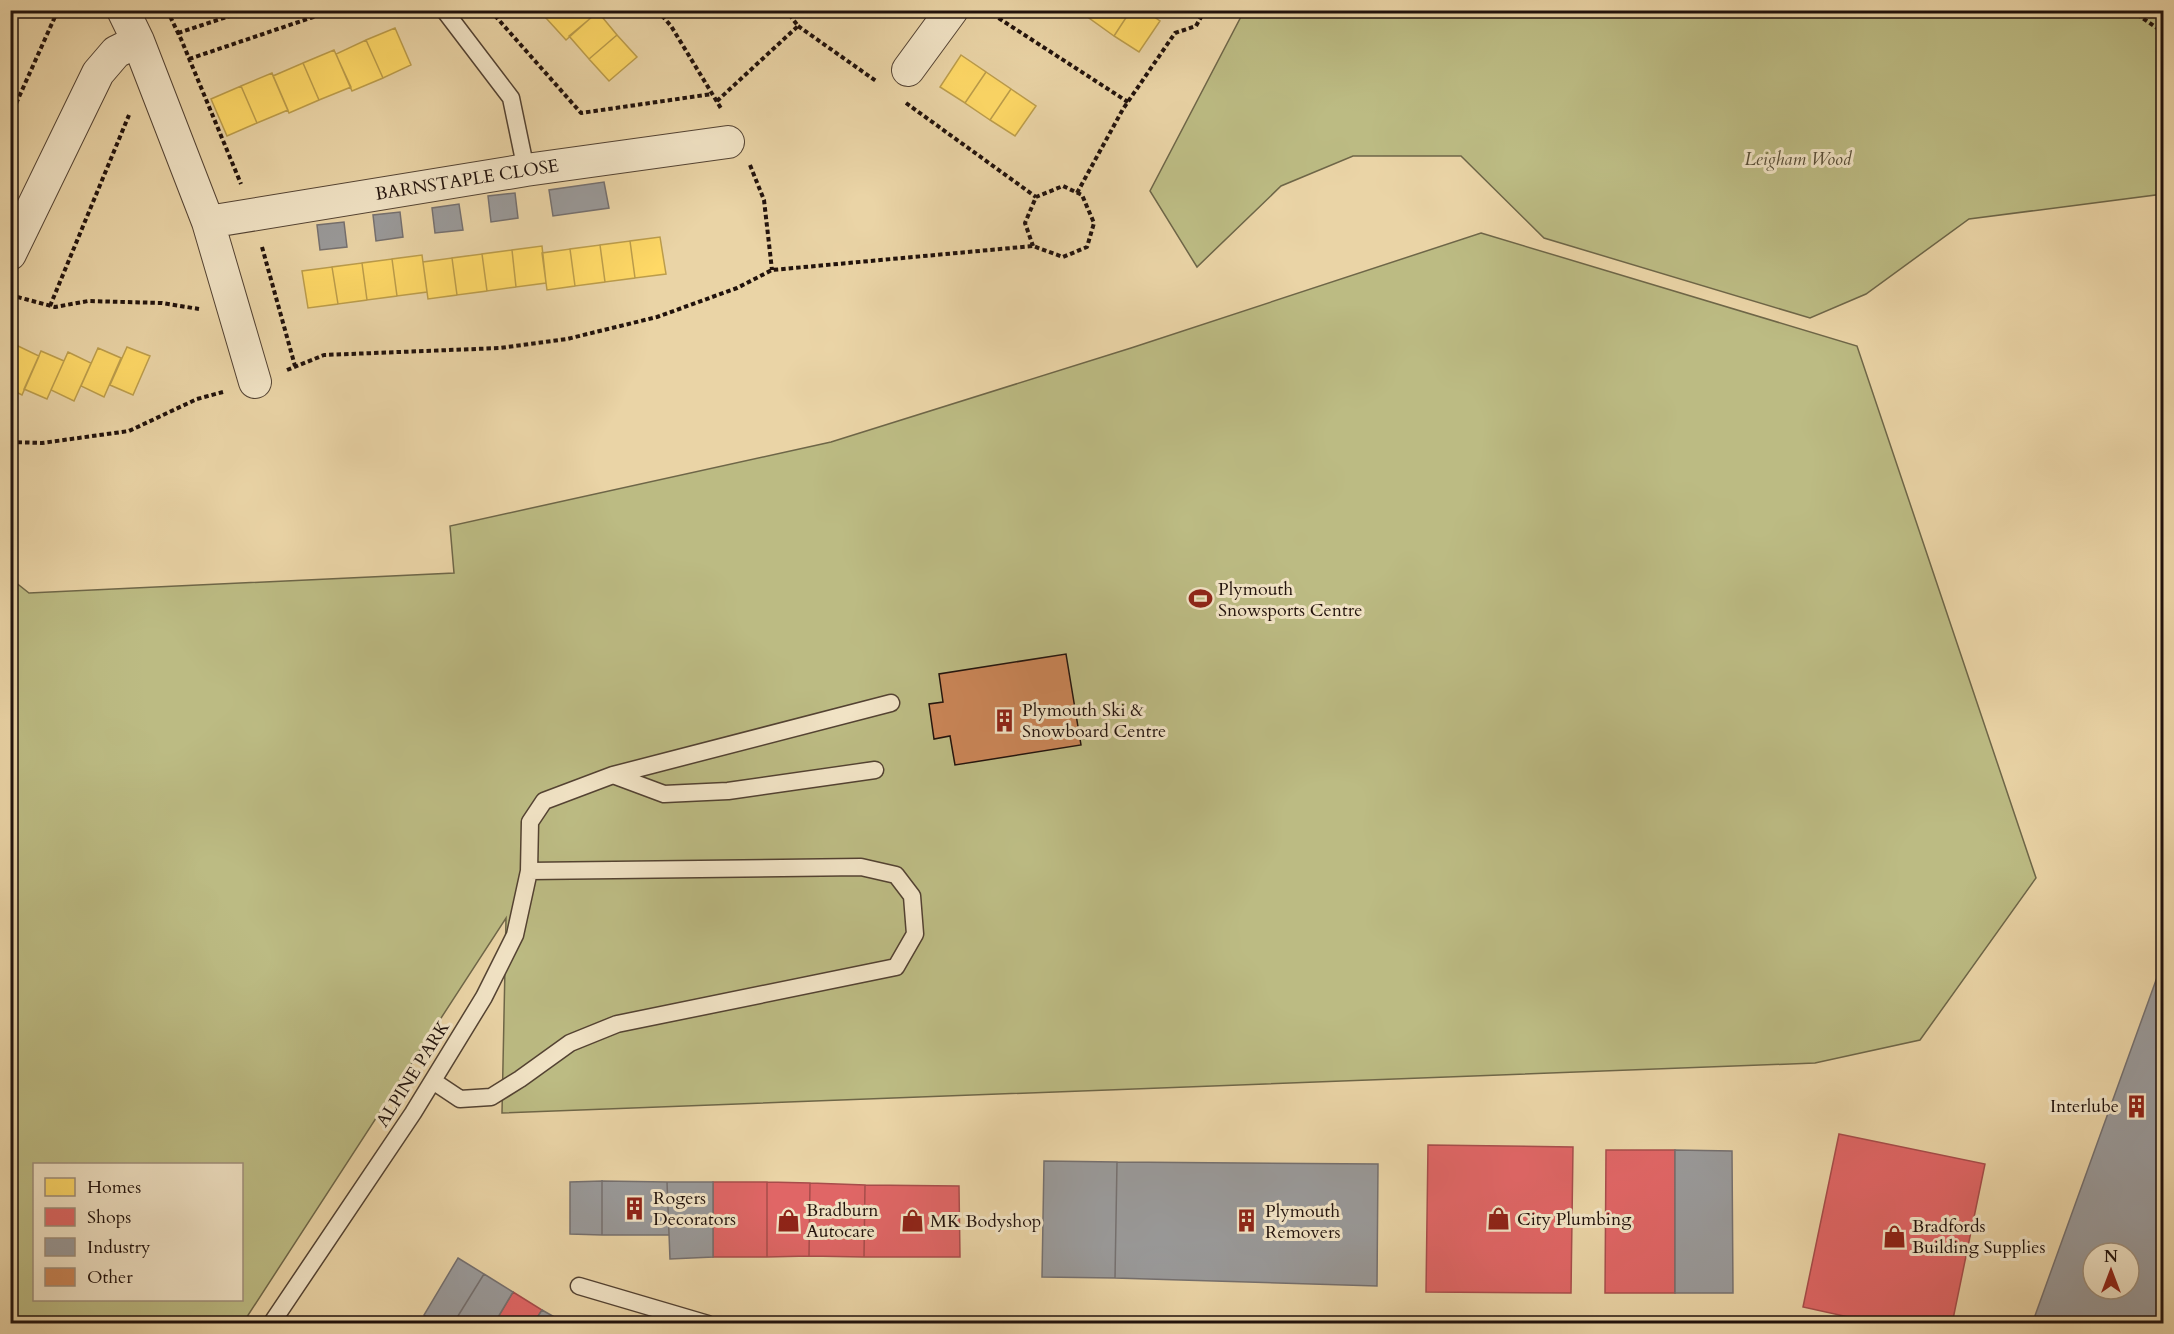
<svg xmlns="http://www.w3.org/2000/svg" width="2174" height="1334" viewBox="0 0 2174 1334" font-family="Cardo,serif">
<rect width="100%" height="100%" fill="#ead4a6"/>
<filter id="stains"><feTurbulence type="fractalNoise" baseFrequency=".00333" numOctaves="4"/><feColorMatrix values="0 0 0 0 .2 0 0 0 0 .09 0 0 0 0 .02 0 0 0 .5 -.17"/></filter>
<radialGradient id="worn" r=".72"><stop offset=".6" stop-color="#630" stop-opacity="0"/><stop offset="1" stop-color="#630" stop-opacity=".3"/></radialGradient>
<!-- green -->
<path fill="#bcbb83" stroke="#6e6648" stroke-width="1.5" fill-rule="evenodd" d="M1244 11H2163V194L1969 219 1866 294 1810 318 1544 238 1461 156H1353L1281 186 1197 267 1150 191Z
M1481 233 1857 346 2036 878 1920 1040 1815 1063 502 1113 506 918 243 1323H11L10 578 29 593 454 573 450 526 831 442 1131 348ZM34 1164H242V1300H34Z"/>
<!-- homes -->
<path fill="#ffd966" stroke="#bc9d4b" stroke-width="1.5" d="M555 10H589L594 15 566 40 546 18Z
M1095 10H1131L1114 36 1089 18Z
M1131 10H1144L1160 21 1139 52 1114 36Z
M598 12 617 35 589 59 569 36Z
M395 28 411 65 383 78 366 40Z
M617 35 637 57 609 81 589 59Z
M366 40 383 78 352 91 336 54Z
M334 50 351 87 319 100 303 63Z
M961 55 986 72 965 103 940 87Z
M303 63 319 100 289 113 273 76Z
M986 72 1011 89 990 120 965 103Z
M272 73 288 110 257 123 241 86Z
M241 86 257 123 227 136 211 99Z
M1011 89 1036 106 1015 136 990 120Z
M660 237 666 274 635 278 630 241Z
M630 241 635 278 605 282 600 245Z
M600 245 605 282 575 286 570 249Z
M542 246 546 283 516 287 512 250Z
M570 249 575 286 547 290 542 253Z
M512 250 516 287 487 291 482 254Z
M482 254 487 291 457 295 452 258Z
M422 255 427 292 397 296 392 259Z
M452 258 457 295 428 299 423 262Z
M392 259 397 296 367 300 362 263Z
M362 263 367 300 338 304 332 267Z
M332 267 338 304 308 308 302 271Z
M16 345 39 356 22 395 10 389V357Z
M127 347 150 356 133 395 110 385Z
M98 348 121 358 104 397 81 386Z
M41 351 64 361 47 399 24 389Z
M68 352 91 363 74 401 51 390Z"/>
<!-- shops -->
<path fill="#e06666" stroke="#a74d4b" stroke-width="1.5" d="M1839 1134 1985 1164 1952 1324H1880L1803 1307Z
M1428 1145 1573 1147 1571 1293 1426 1292Z
M1606 1150H1675V1293H1605Z
M713 1182H767V1257H713Z
M767 1182 810 1183 809 1256 767 1257Z
M810 1183 865 1185 864 1257 809 1256Z
M865 1185 959 1186 960 1257H864Z
M513 1292 542 1310 533 1324H494Z"/>
<!-- industry -->
<path fill="#999" stroke="#75706f" stroke-width="1.5" fill-rule="evenodd" d="M604 182 609 208 553 216 549 190Z
M515 193 518 218 491 222 488 196Z
M459 204 463 230 435 233 432 208Z
M400 212 403 237 376 241 373 215Z
M344 222 347 247 320 250 317 225Z
M2164 958V1324H2032ZM2093 1253H2129V1289H2093Z
M1675 1150 1732 1151 1733 1293H1675Z
M1044 1161 1117 1162 1115 1278 1042 1277Z
M1117 1162 1378 1164 1377 1286 1115 1278Z
M602 1181V1235L570 1234V1182Z
M602 1181 667 1182 669 1235H602Z
M667 1182H713V1257L670 1259Z
M458 1258 484 1274 453 1324H437L424 1315Z
M484 1274 513 1292 494 1324H453Z
M542 1310 565 1323 564 1324H533Z"/>
<!-- building -->
<path fill="#cb8658" stroke="#21120c" stroke-width="1.5" d="M1066 654 1081 745 955 765 950 736 934 739 929 704 943 702 939 674Z"/>
<g fill="none" stroke-linecap="round" stroke-linejoin="round">
<defs>
<path id="service" d="M444 10 511 98 526 170
M613 775 664 794 728 791 875 770
M433 1081 460 1099 491 1097 520 1079 570 1043 617 1024 896 967 915 934 912 896 896 875 861 867 529 871
M579 1286 708 1324
M271 1324 413 1113 484 997 515 935 529 871 530 822 544 801 613 775 891 703"/>
<path id="minor" d="M123 10 138 41 208 222 255 382
M908 70 952 10
M208 222 526 170 728 142
M10 254 98 73 116 52 138 41"/>
</defs>
<!-- service casing -->
<use href="#service" stroke="#534232" stroke-width="19"/>
<!-- minor casing -->
<use href="#minor" stroke="#534232" stroke-width="34"/>
<!-- path -->
<path stroke="#21120c" stroke-width="4" stroke-dasharray="4.5 3" stroke-linecap="butt" d="M167 10 181 39 241 184
M490 10 581 113 712 94
M657 10 671 26 722 110
M986 10 1128 102
M2131 10 2164 33
M798 26 876 81
M178 33 248 10
M189 59 334 10
M717 101 798 26 786 10
M906 103 1036 197
M10 117 58 10
M750 165 764 200 772 270
M1077 193 1123 109 1175 33 1196 26 1205 10
M262 247 295 366
M10 295 55 307 88 301 162 303 199 309
M50 306 129 115
M287 370 324 355 500 348 567 339 657 317 737 288 772 270 1033 246 1063 257 1087 247 1094 223 1082 195 1063 186 1036 197 1025 223 1033 246
M10 442 42 443 129 431 197 399 223 392"/>
<!-- service -->
<use href="#service" stroke="#f1e3c5" stroke-width="16"/>
<!-- minor -->
<use href="#minor" stroke="#f1e3c5" stroke-width="32"/>
</g>
<!-- icons -->
<defs>
<symbol id="stadium-bare" viewBox="-9 -9 18 18"><path d="M0-5a6.5 5 0 1 0 0 10a6.5 5 0 1 0 0-10ZM-3.5-1.8h7v3.6h-7Z" fill="#8f2418" stroke="#f1e3c5" stroke-width="2.5" paint-order="stroke"/></symbol>
<symbol id="building-bare" viewBox="-9 -9 18 18"><path d="M-4-6H4V6H1V3H-1V6H-4ZM-2.5-4.3h1.7v1.8h-1.7ZM.8-4.3h1.7v1.8H.8ZM-2.5-1h1.7V.8h-1.7ZM.8-1h1.7V.8H.8Z" fill="#8f2418" stroke="#f1e3c5" stroke-width="2.5" paint-order="stroke"/></symbol>
<symbol id="shop-bare" viewBox="-9 -9 18 18"><path d="M-5-2.5h2.3a2.7 3.5 0 0 1 5.4 0H5L5.5 6h-11ZM-1.5-2.5h3a1.5 2.3 0 0 0-3 0Z" fill="#8f2418" stroke="#f1e3c5" stroke-width="2.5" paint-order="stroke"/></symbol>
</defs>
<g fill-rule="evenodd">
<use href="#stadium-bare" x="1184" y="582" width="33" height="33"/>
<use href="#building-bare" x="988" y="704" width="33" height="33"/>
<use href="#building-bare" x="2120" y="1090" width="33" height="33"/>
<use href="#building-bare" x="618" y="1192" width="33" height="33"/>
<use href="#shop-bare" x="1482" y="1202" width="33" height="33"/>
<use href="#shop-bare" x="772" y="1204" width="33" height="33"/>
<use href="#shop-bare" x="896" y="1204" width="33" height="33"/>
<use href="#building-bare" x="1230" y="1204" width="33" height="33"/>
<use href="#shop-bare" x="1878" y="1220" width="33" height="33"/>
</g>
<g text-anchor="middle" dominant-baseline="central" stroke-width="6" stroke-linejoin="round" paint-order="stroke">
<!-- park labels -->
<g font-size="18" font-style="italic" fill="#574d36" stroke="#f1e3c5">
<text x="1798" y="159">Leigham Wood</text>
</g>
<!-- street labels -->
<g font-size="18" fill="#21120c" stroke="#f1e3c5">
<text transform="translate(467 180) rotate(-9)">BARNSTAPLE CLOSE</text>
<text transform="translate(413 1074) rotate(-58)">ALPINE PARK</text>
</g>
<!-- poi labels -->
<g font-size="18" fill="#21120c" stroke="#f1e3c5" text-anchor="start">
<text x="1218" y="589">Plymouth<tspan x="1218" dy="21">Snowsports Centre</tspan></text>
<text x="1022" y="710">Plymouth Ski &amp;<tspan x="1022" dy="21">Snowboard Centre</tspan></text>
<text x="2119" y="1106" text-anchor="end">Interlube</text>
<text x="653" y="1198">Rogers<tspan x="653" dy="21">Decorators</tspan></text>
<text x="806" y="1210">Bradburn<tspan x="806" dy="21">Autocare</tspan></text>
<text x="1265" y="1211">Plymouth<tspan x="1265" dy="21">Removers</tspan></text>
<text x="1517" y="1219">City Plumbing</text>
<text x="930" y="1221">MK Bodyshop</text>
<text x="1912" y="1226">Bradfords<tspan x="1912" dy="21">Building Supplies</tspan></text>
</g>
</g>
<!-- margin -->
<rect width="2174" height="1334" fill="none" stroke="#ead4a6" stroke-width="36"/>
<rect x="12" y="12" width="2150" height="1310" fill="none" stroke="#21120c" stroke-width="3"/>
<rect x="18" y="18" width="2138" height="1298" fill="none" stroke="#21120c" stroke-width="1.5"/>
<!-- legend -->
<rect x="33" y="1163" width="210" height="138" fill="#f1e3c5" stroke="#9e8f7b" stroke-width="1.5"/>
<rect x="45" y="1178" width="30" height="18" fill="#ffd966" stroke="#9e8f7b" stroke-width="1.5"/>
<text x="87" y="1193" font-size="18" fill="#21120c">Homes</text>
<rect x="45" y="1208" width="30" height="18" fill="#e06666" stroke="#9e8f7b" stroke-width="1.5"/>
<text x="87" y="1223" font-size="18" fill="#21120c">Shops</text>
<rect x="45" y="1238" width="30" height="18" fill="#999999" stroke="#9e8f7b" stroke-width="1.5"/>
<text x="87" y="1253" font-size="18" fill="#21120c">Industry</text>
<rect x="45" y="1268" width="30" height="18" fill="#cb8658" stroke="#9e8f7b" stroke-width="1.5"/>
<text x="87" y="1283" font-size="18" fill="#21120c">Other</text>
<!-- north arrow -->
<g transform="translate(2111 1271)"><circle r="28" fill="#f1e3c5" stroke="#9e8f7b" stroke-width="1.5"/>
<path d="M0-4.5L10 22L0 15L-10 22Z" fill="#8f2418"/>
<text y="-9" font-size="16" font-weight="bold" text-anchor="middle" fill="#21120c">N</text>
</g>
<rect width="100%" height="100%" filter="url(#stains)"/>
<rect width="100%" height="100%" fill="url(#worn)"/>
</svg>
